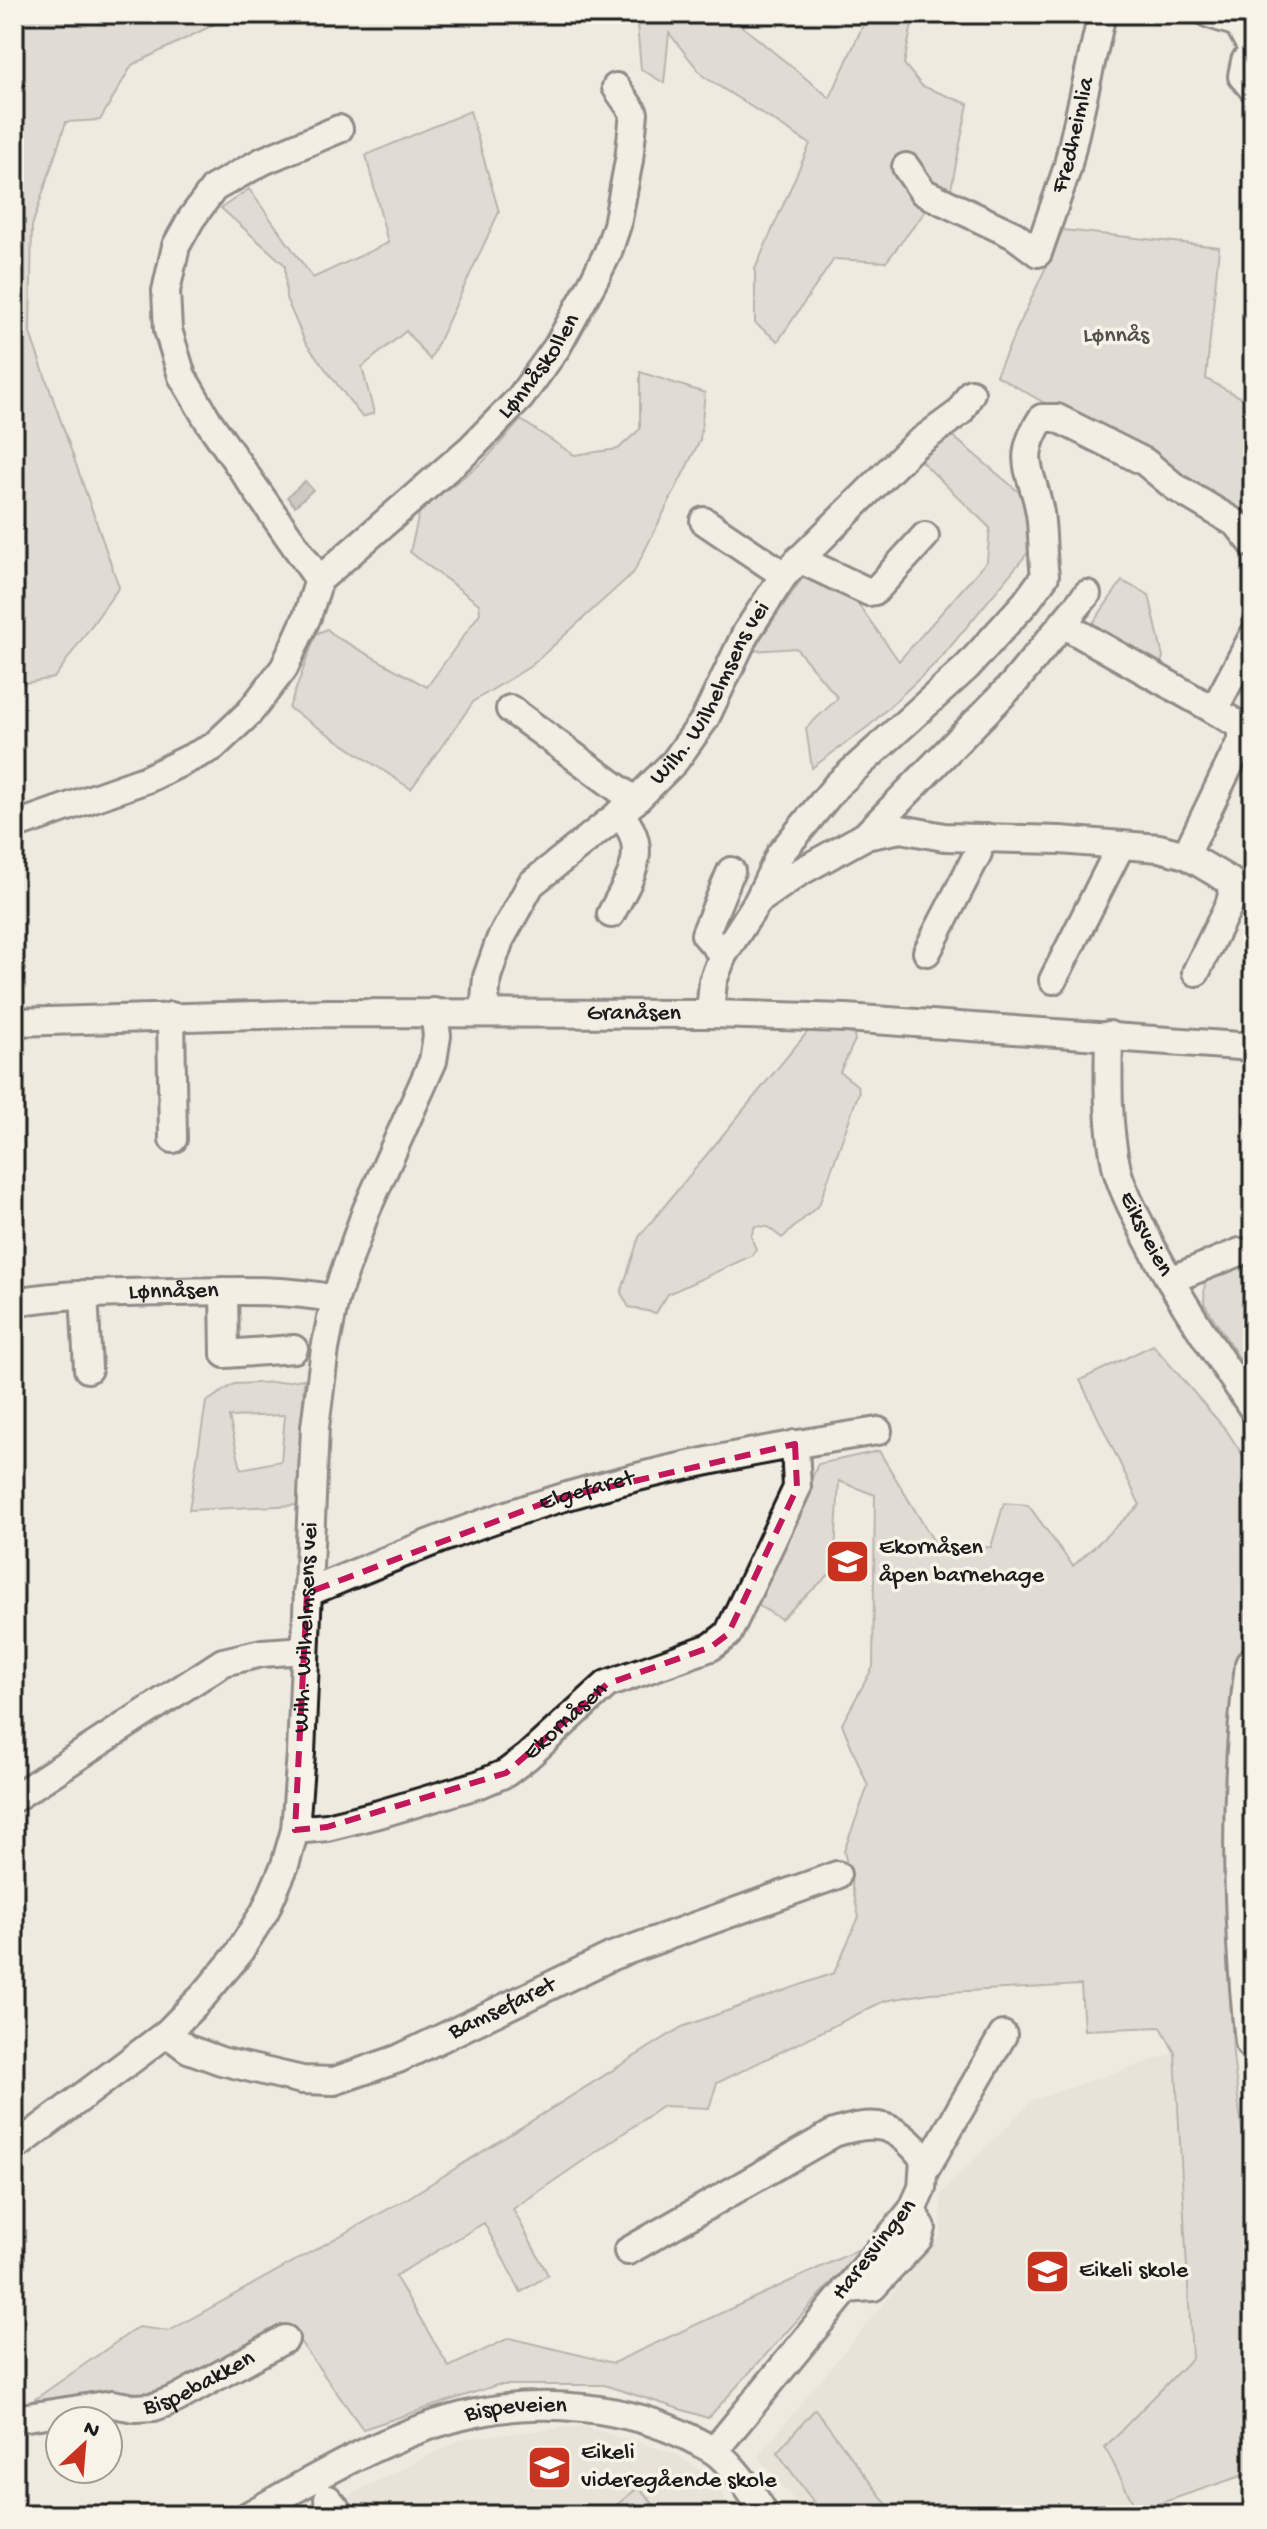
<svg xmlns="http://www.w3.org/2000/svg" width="1267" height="2529" viewBox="0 0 1267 2529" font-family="'Gochi Hand',sans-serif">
<rect width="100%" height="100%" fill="#eeeae0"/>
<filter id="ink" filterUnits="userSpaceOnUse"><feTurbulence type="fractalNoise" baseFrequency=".0125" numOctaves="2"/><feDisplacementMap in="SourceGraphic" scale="16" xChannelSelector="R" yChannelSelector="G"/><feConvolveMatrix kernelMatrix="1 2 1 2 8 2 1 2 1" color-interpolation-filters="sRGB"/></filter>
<g filter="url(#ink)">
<!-- built -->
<path fill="#dedbd1" d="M1175 2053 1192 2358 1105 2447 1137 2511 1131 2515H803L796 2502 758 2456 941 2235V2194L1033 2100Z
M581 2426 676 2454 713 2480 735 2515H310L462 2439Z"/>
<!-- green -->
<path fill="#cfccc3" stroke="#767470" stroke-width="2" fill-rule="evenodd" d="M14 14H235L132 65 100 120 66 122 32 226 30 333 119 587 54 678 14 685Z
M616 14H727L830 98 868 14H914L904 64 922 86 968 104 951 189 921 194 927 209 886 262 834 259 778 341 755 323V269L810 144 703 76 669 33 664 83 641 69 637 25Z
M470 111 499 212 430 360 406 331 362 367 374 413 362 417 305 342 286 298 285 265 221 208 249 189 313 278 388 243 366 155Z
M1063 230 1219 247 1206 379 1253 404V523L996 375Z
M640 372 705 393 700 440 634 572 531 666 474 701 411 789 289 708 316 634 327 629 336 637 427 687 480 613 479 604 410 552 420 510 483 462 521 420 574 455 618 449 640 429Z
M949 433 1026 498 1035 544 941 658 870 725 812 768 806 728 838 698 796 648 752 651 808 570 853 597 899 661 987 561 990 528 921 461Z
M1122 581 1149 595 1163 657 1159 669 1093 623Z
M809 1030H839L854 1035 855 1040 840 1072 858 1086 859 1092 819 1205 782 1238 768 1227 755 1226 751 1236 756 1250 751 1256 668 1294 656 1313 629 1307 621 1293 639 1237Z
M1247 1257 1253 1259V1380L1204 1303 1205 1273Z
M1153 1345 1227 1431 1253 1471V1573L1246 1610 1224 1852 1233 2055 1253 2225V2472L1137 2511 1105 2447 1192 2358 1175 2053 1161 2027 1084 2030 1081 1985 930 1993 884 2001 717 2083 709 2108 663 2106 513 2209 548 2275 521 2292 484 2223 395 2276 449 2367 509 2338 613 2363 864 2247 708 2418 604 2385H497L363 2429 288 2325 158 2398 28 2404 138 2327 169 2331 408 2198 682 2027 834 1973 859 1917 844 1851 868 1786 842 1724 873 1667 875 1495 839 1481 834 1570 781 1619 756 1604 818 1464 879 1451 939 1550 991 1547 1004 1503 1028 1505 1073 1566 1140 1505 1080 1380Z
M304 1379 298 1505 189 1510 206 1402 234 1384 283 1382ZM285 1415 281 1461 241 1469 229 1417Z
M815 2409 894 2514 893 2515H823L777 2452Z
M639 2487 662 2515H604Z"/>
<!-- water -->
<path fill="#a6a39d" stroke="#6f6d69" stroke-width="2" d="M305 481 313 490 295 506 287 497Z"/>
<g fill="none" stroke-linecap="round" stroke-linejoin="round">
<defs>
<g id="minor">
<path d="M1209 14 1238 23 1253 51"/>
<path d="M1253 55 1245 61 1242 76 1253 89"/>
<path id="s1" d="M906 167 923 192 1014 235 1038 253 1067 169 1102 14"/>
<path d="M704 521 784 575"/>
<path d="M799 559 869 592 875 591 925 536"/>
<path d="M319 580 209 422 182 376 168 330 166 291 176 246 191 219 214 188 263 161 339 129"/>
<path d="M1064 625 1214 710"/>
<path d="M510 709 635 801"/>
<path id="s2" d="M14 826 147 779 213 747 249 713 284 668 307 617 319 580 471 448 520 398 557 347 593 282 608 252 617 225 629 160 634 113 616 87"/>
<path d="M865 836 1014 683 1087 594"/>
<path d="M1186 855 1241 741V726L1214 710 1253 636"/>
<path d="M758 901 780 854 837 785 967 667 1026 602 1045 576C1042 555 1043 534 1040 513 1033 471 1014 461 1042 418H1057L1145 462 1175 487 1237 524 1253 544"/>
<path d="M611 914C630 877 652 849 619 813"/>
<path d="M927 952 978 853V839"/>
<path d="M723 955 705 934 731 871"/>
<path d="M1053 980 1121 845"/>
<path id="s3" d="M484 1012 487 977 500 940 531 884 635 801 675 761 705 719 746 633 784 575 914 446 960 412 971 393"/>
<path d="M710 1014 713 981 723 955 758 901 798 873 865 836 901 829 944 837 1060 840 1159 848 1186 855 1230 881 1232 895 1229 905 1196 972"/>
<path d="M171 1016 173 1139"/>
<path id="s4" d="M14 1022 329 1013 710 1014 846 1018 1253 1047"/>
<path id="s5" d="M1109 1035C1108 1079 1107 1126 1117 1170 1122 1189 1132 1208 1141 1226 1172 1290 1214 1350 1253 1409"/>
<path d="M1170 1280 1240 1252"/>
<path d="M224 1291 225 1354 294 1349"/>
<path d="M84 1294 88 1369"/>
<path id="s6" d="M14 1302C67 1293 121 1293 174 1292 228 1291 282 1288 335 1299"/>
<path id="s7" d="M307 1593C387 1560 467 1526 551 1501 657 1468 768 1448 878 1431"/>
<path d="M14 1798 223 1662 262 1653 305 1650"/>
<path id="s8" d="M295 1830 327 1827 379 1814 480 1784 506 1773 527 1757 607 1684 711 1647 728 1634 797 1488 795 1444"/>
<path id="s9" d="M167 2033 188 2049 221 2061 302 2080 334 2081 398 2059 612 1956 837 1875"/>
<path id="s10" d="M14 2148 167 2033 204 1995 236 1957 265 1911 285 1865 295 1830 301 1753 315 1427 325 1349 335 1299 366 1211 433 1061 437 1036 434 1012"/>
<path d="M925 2170 1003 2035"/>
<path d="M628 2251 834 2133C876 2119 896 2123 924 2159L922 2188 912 2210 714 2451"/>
<path d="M846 2289 873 2287 919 2238 922 2228 912 2210"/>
<path id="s11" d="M14 2419 112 2404 135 2408 154 2407 176 2399 285 2339"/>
<path d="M328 2499 342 2515"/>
<path id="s12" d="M249 2515C320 2475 395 2430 476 2413 544 2398 629 2407 690 2438 699 2443 709 2447 717 2453 737 2470 752 2492 765 2515"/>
</g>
<path id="major" d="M1253 1665C1237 1789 1240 1917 1253 2042"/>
</defs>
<!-- minor casing -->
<use href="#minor" stroke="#1c1c1c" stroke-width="32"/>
<!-- major casing -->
<use href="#major" stroke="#1c1c1c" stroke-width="40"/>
<!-- minor -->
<use href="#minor" stroke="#f7f3e8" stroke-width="26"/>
<!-- major -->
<use href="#major" stroke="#f7f3e8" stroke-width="34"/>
</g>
</g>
<!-- marked area -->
<path d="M0 0H1267V2529H0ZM795 1444 797 1488 728 1634 711 1647 607 1684 506 1773 327 1827 295 1830 307 1593 552 1500Z" fill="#eeeae0" fill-opacity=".55" fill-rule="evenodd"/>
<path fill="none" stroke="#c2185b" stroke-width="6" stroke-dasharray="16 10" stroke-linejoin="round" d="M795 1444 797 1488 728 1634 711 1647 607 1684 506 1773 327 1827 295 1830 307 1593 552 1500Z"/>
<!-- icons -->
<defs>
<symbol id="school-square" viewBox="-11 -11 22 22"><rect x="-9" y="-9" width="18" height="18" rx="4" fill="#c8321e" stroke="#f7f3e8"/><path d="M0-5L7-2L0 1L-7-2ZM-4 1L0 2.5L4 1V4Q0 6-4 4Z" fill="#fff"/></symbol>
</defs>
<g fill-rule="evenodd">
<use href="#school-square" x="822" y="1536" width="51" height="51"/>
<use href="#school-square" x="1022" y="2246" width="51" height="51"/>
<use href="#school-square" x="524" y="2442" width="51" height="51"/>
</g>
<g text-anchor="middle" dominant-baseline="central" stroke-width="7" stroke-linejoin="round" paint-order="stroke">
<!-- street labels -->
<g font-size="24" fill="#1c1c1c" stroke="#f7f3e8">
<text stroke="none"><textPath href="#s1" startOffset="284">Fredheimlia</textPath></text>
<text stroke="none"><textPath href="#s2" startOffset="724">Lønnåskollen</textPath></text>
<text stroke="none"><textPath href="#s3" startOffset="404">Wilh. Wilhelmsens vei</textPath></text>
<text stroke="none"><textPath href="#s4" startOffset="620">Granåsen</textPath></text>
<text stroke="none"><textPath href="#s5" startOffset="206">Eiksveien</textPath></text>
<text stroke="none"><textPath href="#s6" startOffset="160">Lønnåsen</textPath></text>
<text stroke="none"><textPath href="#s7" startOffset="298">Elgefaret</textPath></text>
<text stroke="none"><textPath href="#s10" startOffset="638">Wilh. Wilhelmsens vei</textPath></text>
<text stroke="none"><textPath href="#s8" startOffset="298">Ekornåsen</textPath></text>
<text stroke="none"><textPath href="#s9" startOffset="360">Bamsefaret</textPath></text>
<text transform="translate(875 2250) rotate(-52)">Haresvingen</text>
<text stroke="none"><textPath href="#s11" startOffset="192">Bispebakken</textPath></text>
<text stroke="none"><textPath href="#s12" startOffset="290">Bispeveien</textPath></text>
</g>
<!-- park labels -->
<g font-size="24" fill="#52514e" stroke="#f7f3e8">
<text x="1116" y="336">Lønnås</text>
</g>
<!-- poi labels -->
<g font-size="24" fill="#1c1c1c" stroke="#f7f3e8" text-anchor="start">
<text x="879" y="1548">Ekornåsen<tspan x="879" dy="28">åpen barnehage</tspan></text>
<text x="1079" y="2271">Eikeli skole</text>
<text x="581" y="2453">Eikeli<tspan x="581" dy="28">videregående skole</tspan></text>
</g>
</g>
<!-- margin -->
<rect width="1267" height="2529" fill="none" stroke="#f7f3e8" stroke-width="48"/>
<rect x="24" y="24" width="1219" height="2481" fill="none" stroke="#1c1c1c" stroke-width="3" filter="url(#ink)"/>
<!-- north arrow -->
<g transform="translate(84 2445) rotate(26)"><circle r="38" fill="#f7f3e8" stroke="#9f9d96" stroke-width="2"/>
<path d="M0-6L14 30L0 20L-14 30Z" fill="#c8321e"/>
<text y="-12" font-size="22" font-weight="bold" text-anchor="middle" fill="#1c1c1c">N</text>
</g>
</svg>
